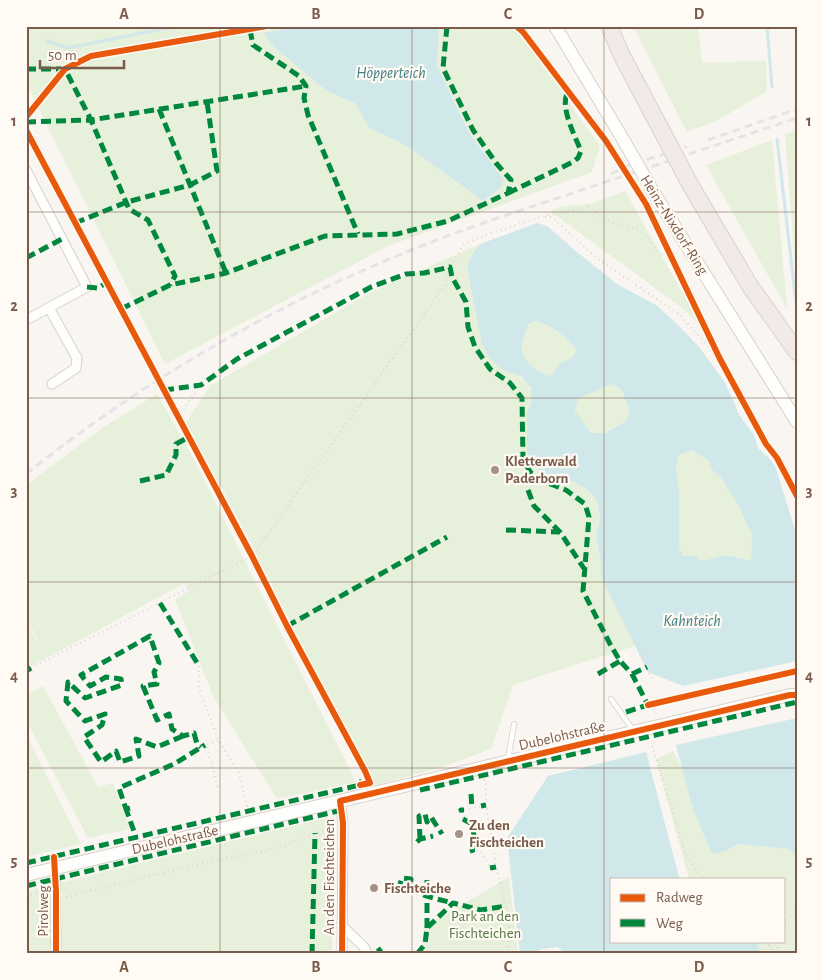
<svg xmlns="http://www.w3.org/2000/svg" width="823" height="980" viewBox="0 0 823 980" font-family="'Alegreya Sans',sans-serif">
<rect width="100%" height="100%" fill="#f9f5f0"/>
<!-- green -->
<path fill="#e7f0db" d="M26 26H299L264 33 275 48 327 91 356 104 369 128 407 146 483 201 504 180 468 131 437 66 439 26H522L576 113 600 146 592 172 388 246 165 364 26 83Z
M633 26H698L702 63 766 61 767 91 718 120 687 132Z
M797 130V293L785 134Z
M772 140 787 309 706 165Z
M625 191 703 329 685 310 550 211 562 206 590 204Z
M480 244 473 253 467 267 474 301 502 368C525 378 539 385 527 412L545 474 572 481 587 489 597 501 600 518 596 537 601 560V577L635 646 513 685 491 749 439 768 373 786 253 547 186 422 210 386 369 293Z
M535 321C554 325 564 336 577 350L572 358 560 363 551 376C540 374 523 362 522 349 521 342 526 332 528 325Z
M611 384 621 389 630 411 626 421 603 433H591L575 411 578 399Z
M157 394 189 450 356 782 277 799 213 696 175 599 189 591 185 583 32 666 26 655V619L37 641 38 640 26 617V485L105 426Z
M694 450 708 460 713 471 721 478 742 511V515L752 534 751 561 726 555 701 561 697 556H683L679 548V491L676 467 679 455Z
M43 686 98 787 113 783 130 829 88 838 26 720V695Z
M26 734 81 844 26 857Z
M673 751 729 850 739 844 790 849 797 857V954H710L707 941H784V879H689L656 759Z
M334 816 332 954H26V891Z
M509 877 518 954H421L424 927Z"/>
<!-- water -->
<path fill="#d0e8ea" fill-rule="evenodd" d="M299 26H439L437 66 468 131 504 180 500 188 483 201 407 146 369 128 356 104 327 91 275 48 264 33Z
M537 223 547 226 577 252 617 284 656 305 675 322 699 347 724 381 733 400 739 415 754 435 758 448 770 459 775 466 797 536V661L683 686 648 672 601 577V560L596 537 600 518 597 501 587 489 572 481 545 474 533 463 527 451V412L531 403V388L522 377 502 369 488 356 482 344 467 267 473 253 480 244ZM535 321C554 325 564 336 577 350L572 358 560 363 551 376C539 374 523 362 522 349 521 342 526 332 528 325ZM611 384 621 389 630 411 626 421 604 433H591L575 411 578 399ZM693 450 708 460 713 471 721 478 742 511V515L752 534 751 561 726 555 701 561 697 556H683L679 548V491L676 467 679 455Z
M797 718V857L790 849 739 844 726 851 712 854 693 809 676 745Z
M646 752 679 877 682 879H612V941H756L761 954H565L558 947 541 949 534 954H520L507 838 548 776Z"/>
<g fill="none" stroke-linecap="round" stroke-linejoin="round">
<!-- stream -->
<path stroke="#d0e8ea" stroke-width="3" d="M767 26 772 87
M47 41 68 48 177 26
M777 139 796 302"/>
<defs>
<path id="lane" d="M611 699 633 730
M508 759 514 724"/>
<path id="street" d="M26 170 87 287 26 320
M49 308 77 358 76 368 52 384
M340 801 343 823 342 954
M55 868 56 954
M341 925 364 947 367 954"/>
<path id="secondary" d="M555 26 621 136
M657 198 797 422
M26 875 790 695H797"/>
<path id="highway" d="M609 26 622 56 657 122
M691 186 750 286 797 352"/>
</defs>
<!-- lane casing -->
<use href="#lane" stroke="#d7d1cb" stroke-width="6"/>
<!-- street casing -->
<use href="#street" stroke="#d7d1cb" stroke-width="11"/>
<!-- secondary casing -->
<use href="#secondary" stroke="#d9d2cb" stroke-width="14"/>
<!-- highway casing -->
<use href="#highway" stroke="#dad1cc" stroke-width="18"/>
<!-- path -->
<path stroke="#dcd5d0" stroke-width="2" stroke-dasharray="1 4" stroke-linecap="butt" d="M545 217H552L599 260 679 314 720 359
M179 419 188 402 201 385
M640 655 652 679
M642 658 649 655
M199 666V689L219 741 239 773 248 810
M31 668 252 556 445 285 450 267 463 245 485 235 540 217 588 207C595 212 602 219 611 222 622 227 635 226 644 234 655 243 654 256 671 255
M652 704 656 714
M218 741 206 745 218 788
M652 746 685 852 702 879
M484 779 486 787V805L496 867 509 920 508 954
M479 807 481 806
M475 808 476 807
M469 809 471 808
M464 810 466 809
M462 812V814
M463 817V819
M433 836 438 835
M472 851 480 850 490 868
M26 896 46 893
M66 897 203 863 269 850 300 840 334 826
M784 929 788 917 797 911
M765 941 776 954
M776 953 780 941"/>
<!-- lane -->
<use href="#lane" stroke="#fefefd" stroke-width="4.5"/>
<!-- street -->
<use href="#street" stroke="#fefefd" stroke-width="9"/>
<!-- secondary -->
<use href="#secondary" stroke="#fefefd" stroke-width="12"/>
<!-- highway -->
<use href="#highway" stroke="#f2eae7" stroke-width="16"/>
<!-- rail -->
<path stroke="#e6e3e7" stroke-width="3" stroke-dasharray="8 5" stroke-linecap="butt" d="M708 140 797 109
M611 174 632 164 687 147
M26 474C144 380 279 302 419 247 469 227 521 210 573 193 647 168 722 143 797 118"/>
<defs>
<path id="secondary-bridge" d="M621 136 657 198"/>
<path id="highway-bridge" d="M657 122 691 186"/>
</defs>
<!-- secondary-bridge casing -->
<use href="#secondary-bridge" stroke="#d9d2cb" stroke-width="14" stroke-linecap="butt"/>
<!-- highway-bridge casing -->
<use href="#highway-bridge" stroke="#dad1cc" stroke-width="18" stroke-linecap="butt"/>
<!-- secondary-bridge -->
<use href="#secondary-bridge" stroke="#fefefd" stroke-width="12"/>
<!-- highway-bridge -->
<use href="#highway-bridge" stroke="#f2eae7" stroke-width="16"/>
<!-- quiet -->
<path stroke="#00873e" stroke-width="5" stroke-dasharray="10 5" stroke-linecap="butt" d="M250 30 253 45 299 76 306 86 304 98 308 115 358 234
M26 69H65L91 120 306 86
M159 109 226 273
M26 122 91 120 129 209 148 220 175 276 170 285
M508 193 573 162 578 158 581 151C575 136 559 106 568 92
M75 223 127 202 190 185 217 171 207 102
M26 258 62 239
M87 287 98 288 106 283
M121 309 170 285 226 273 325 236 397 234 448 221 508 193 511 180 496 163 473 130 443 68 447 26
M164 390 201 385 237 359 371 287 406 274 424 273 450 267 452 277 466 302 468 327 475 347 490 369 510 383 522 398 523 460 531 473 548 483 566 490 585 504 589 517 583 591 610 644 620 661 632 674 648 705
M140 481 166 475 176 455V444L189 437
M528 490 534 506 560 532
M506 530 560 532 585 570
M160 603 199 666
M287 626 447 537
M26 671 31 668
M598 674 620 661
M632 674 647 667
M626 712 651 704
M183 736 157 747 136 739 139 756 120 762 116 751 101 762 84 737 102 725 105 714 85 721 66 701 68 682 85 698 122 685 121 679 106 677 90 686 81 675 150 636 159 663 154 672 157 684 143 686 157 720 169 714 172 729 183 736 194 733 197 744 201 747
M420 790 797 702
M471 794 472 808
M481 806 486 805
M130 808 126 809 119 788 174 764 205 745
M124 809H126L136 837
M462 812 461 810H464
M463 819 472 824 475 841 472 850 474 856
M420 839 419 816 425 814 427 822 431 817 442 834
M417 842 420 839 433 836
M26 863 360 785 362 780
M490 868 496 867
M26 886 342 810
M386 888H410L411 879 402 878 399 887
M410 888C422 897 439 899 453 903
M427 928V880
M378 948 382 954
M312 954 315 833
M417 954 425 944 427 928 453 903 481 910 506 906"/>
<defs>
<path id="cycleway" d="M516 26 523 32 606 141 646 204 720 359 766 444 777 458 797 496
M26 117 65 69 91 56 267 26
M26 130 252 556 287 626 365 771 370 783 360 785
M648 705 797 671
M54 857 56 892V954
M342 954 343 823 340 801 790 695H797"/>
</defs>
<!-- cycleway casing -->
<use href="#cycleway" stroke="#fffaf3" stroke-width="9"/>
<!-- cycleway -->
<use href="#cycleway" stroke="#e8590c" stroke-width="6"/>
</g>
<!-- grid -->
<path fill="none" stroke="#7a5c4d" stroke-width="1" stroke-opacity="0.55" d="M220 26V954M412 26V954M604 26V954M26 212H797M26 398H797M26 582H797M26 768H797"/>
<!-- markers -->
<g fill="#a69286" stroke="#fffaf3" stroke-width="2">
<circle cx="495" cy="470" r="5"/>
<circle cx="459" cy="834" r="5"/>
<circle cx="374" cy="888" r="5"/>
</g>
<g text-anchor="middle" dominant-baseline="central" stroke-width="4.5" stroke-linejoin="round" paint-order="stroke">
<!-- street labels -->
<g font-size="15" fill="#7a5c4d" stroke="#fffaf3">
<text transform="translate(674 225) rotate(58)">Heinz-Nixdorf-Ring</text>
<text transform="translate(562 736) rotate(-13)">Dubelohstraße</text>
<text transform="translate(175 840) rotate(-13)">Dubelohstraße</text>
<text transform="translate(329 877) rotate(-90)">An den Fischteichen</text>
<text transform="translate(43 911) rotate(-90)">Pirolweg</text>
</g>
<!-- poi labels -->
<g font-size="15" font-weight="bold" fill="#7a5c4d" stroke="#fffaf3" text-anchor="start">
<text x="505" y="461">Kletterwald<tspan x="505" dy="17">Paderborn</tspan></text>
<text x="469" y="825">Zu den<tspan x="469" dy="17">Fischteichen</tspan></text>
<text x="384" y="888">Fischteiche</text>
</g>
<!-- park labels -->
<g font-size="15" fill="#537a41" stroke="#fffaf3">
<text x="485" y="916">Park an den<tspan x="485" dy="17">Fischteichen</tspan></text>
</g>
<!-- water labels -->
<g font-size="16" font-style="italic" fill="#437c86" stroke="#fffaf3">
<text x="391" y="73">Höpperteich</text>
<text x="692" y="621">Kahnteich</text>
</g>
</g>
<!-- border -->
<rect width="823" height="980" fill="none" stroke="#fffaf3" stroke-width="55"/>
<!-- legend -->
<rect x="610" y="878" width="175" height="65" fill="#fffaf3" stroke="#cabbb1"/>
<rect x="620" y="894" width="25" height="8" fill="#e8590c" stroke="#cabbb1"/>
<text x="656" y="902" font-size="15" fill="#7a5c4d">Radweg</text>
<rect x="620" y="919" width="25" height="8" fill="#00873e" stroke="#cabbb1"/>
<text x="656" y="928" font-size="15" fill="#7a5c4d">Weg</text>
<!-- scale -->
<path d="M40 60v8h84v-8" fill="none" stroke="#7a5c4d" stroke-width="2.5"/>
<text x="48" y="60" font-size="15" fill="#7a5c4d" stroke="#fffaf3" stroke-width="4" paint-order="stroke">50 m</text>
<rect x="28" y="28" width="768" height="924" fill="none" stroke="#7a5c4d" stroke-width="2"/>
<g font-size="16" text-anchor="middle" font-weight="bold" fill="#7a5c4d">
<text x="124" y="19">A</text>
<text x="316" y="19">B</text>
<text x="508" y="19">C</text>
<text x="699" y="19">D</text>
<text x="14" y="126">1</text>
<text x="809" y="126">1</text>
<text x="14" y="311">2</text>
<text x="809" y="311">2</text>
<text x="14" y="496">3</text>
<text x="809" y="496">3</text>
<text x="14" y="681">4</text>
<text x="809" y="681">4</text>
<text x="14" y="866">5</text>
<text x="809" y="866">5</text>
<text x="124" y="972">A</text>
<text x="316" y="972">B</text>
<text x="508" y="972">C</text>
<text x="699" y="972">D</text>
</g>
</svg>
